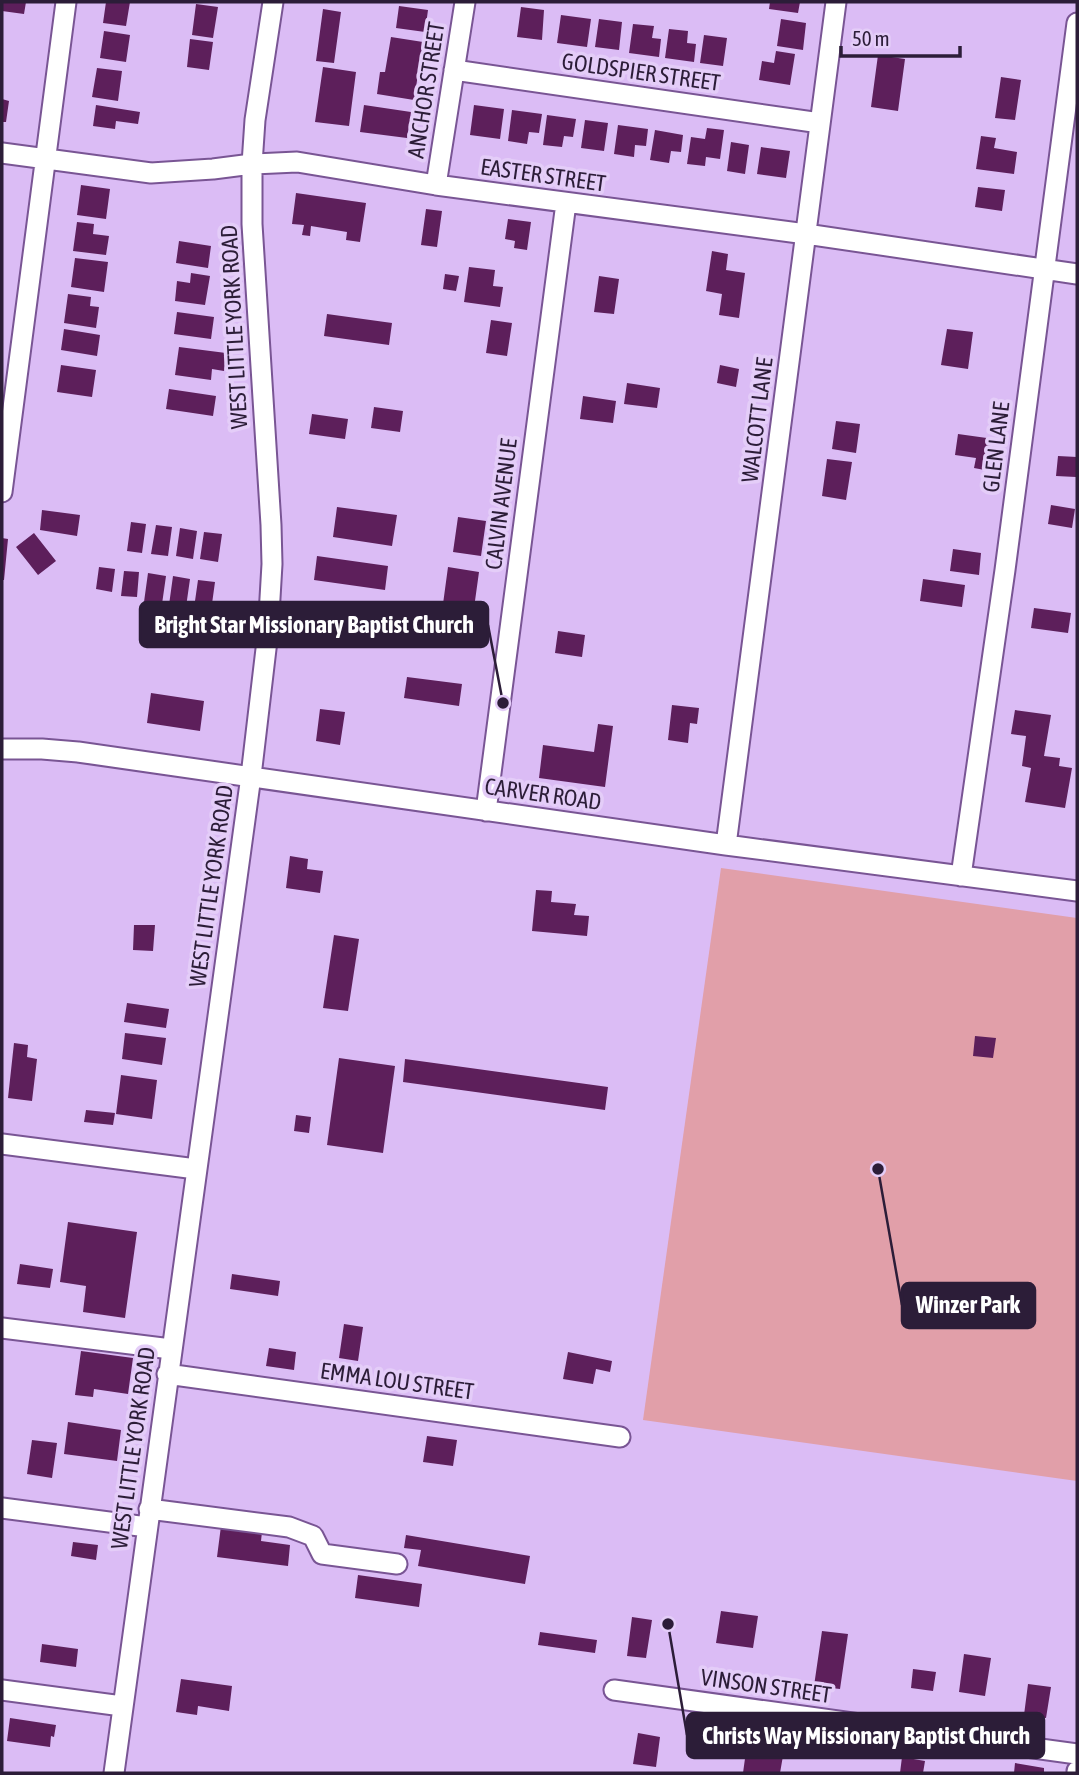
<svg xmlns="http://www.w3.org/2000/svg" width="1079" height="1775" viewBox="0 0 1079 1775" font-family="'Asap Condensed',sans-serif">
<rect width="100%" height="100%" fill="#dbbcf5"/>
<!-- green -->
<path fill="#e19fa9" d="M721 868 1077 918V1481L643 1420Z"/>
<!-- building -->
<path fill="#5d1f5b" d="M2 2H26L24 14 2 11Z
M106 2H130L126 26 103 23Z
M770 2H800L798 13 769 9Z
M196 4 218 7 213 38 192 35Z
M399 6 428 10 425 32 396 28Z
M521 7 544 10 542 40 517 37Z
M323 9 341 12 334 63 316 61Z
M561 15 591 19 587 47 557 43Z
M599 19 622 22 619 50 595 47Z
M781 19 806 23 803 50 777 46Z
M633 24 654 26 652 38 661 39 659 57 629 53Z
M669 29 688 31 687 43 696 44 694 62 665 58Z
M104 31 130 35 126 62 100 58Z
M704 35 727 38 723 66 700 63Z
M391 37 423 42 414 100 377 94 380 72H385Z
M190 39 213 42 209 70 187 67Z
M776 51 795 54 790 85 759 80 762 61 774 63Z
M878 55 905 59 898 111 871 107Z
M323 67 356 72 349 126 315 122Z
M97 68 122 71 118 101 92 97Z
M1001 77 1021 80 1015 120 995 118Z
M2 99 9 101 6 122H2Z
M96 105 140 112 138 124 116 121 115 129 93 126Z
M364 105 411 112 407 138 360 132Z
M474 105 504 109 500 139 470 135Z
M512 110 542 114 539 133 529 132 527 144 508 141Z
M547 115 576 119 573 137 564 136 562 147 543 145Z
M585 120 608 123 604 151 581 148Z
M618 125 648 129 646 146 635 145 634 157 614 154Z
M707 128 724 130 720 159 706 157 705 166 687 164 691 137 705 139Z
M655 130 683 135 681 152 671 151 669 163 650 160Z
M981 136 996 138 994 148 1017 152 1014 174 976 169Z
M731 142 749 145 745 174 727 171Z
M761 147 790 151 786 178 757 174Z
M81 185 110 189 106 219 77 215Z
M978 187 1005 190 1002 211 975 207Z
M296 193 366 203 360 242 346 240 347 232 311 226 310 236 302 235 304 225 292 224Z
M426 209 442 211 437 247 421 245Z
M508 219 531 222 527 250 514 248 515 241 505 239Z
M77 222 94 224 93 234 109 236 106 255 73 251Z
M179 241 211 246 208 268 176 263Z
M712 251 728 254 726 270 745 273 739 318 719 315 722 294 706 291Z
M75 258 108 262 104 292 71 287Z
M469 267 495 270 493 286 503 287 500 307 464 302Z
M191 273 210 276 205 305 175 301 177 281 190 283Z
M445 274 459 276 456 291 443 289Z
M599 276 619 279 614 314 594 312Z
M68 294 91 297 90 306 99 307 96 328 64 323Z
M177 312 214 317 211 339 174 334Z
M327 314 392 323 389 345 324 336Z
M491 320 512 323 507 356 486 353Z
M64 329 100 335 97 356 61 350Z
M947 329 973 332 968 369 941 365Z
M179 347 226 353 224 371 212 369 211 380 175 375Z
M61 365 96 370 92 397 57 392Z
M720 365 739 369 736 387 717 383Z
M627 383 660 388 657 408 624 404Z
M169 389 216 396 213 416 166 409Z
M583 396 616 401 613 423 580 419Z
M374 407 403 411 400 432 371 428Z
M312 414 348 419 345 439 309 434Z
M836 421 860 424 856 453 832 449Z
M958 434 994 439 990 471 974 468 976 458 955 455Z
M1058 456 1077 457 1076 477 1056 476Z
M827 459 852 462 846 500 822 496Z
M1051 505 1075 509 1072 528 1048 524Z
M337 507 397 515 392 546 333 537Z
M42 510 80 515 77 536 40 530Z
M458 517 486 521 481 556 453 552Z
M131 522 146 524 142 553 127 551Z
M156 525 172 527 168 556 151 554Z
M180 528 197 531 193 559 176 556Z
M204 532 222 534 218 562 200 559Z
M34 533 56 561 38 575 16 547Z
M2 538 8 539 4 580H2Z
M953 549 981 553 979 575 950 571Z
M317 556 388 566 385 590 314 580Z
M99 567 115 569 112 592 96 589Z
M448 567 479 572 474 608 443 604Z
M124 571 139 572 137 597 121 596Z
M148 573 166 576 162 604 144 602Z
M173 576 190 579 186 607 169 605Z
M923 579 965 585 962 607 920 601Z
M198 580 215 582 211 611 194 608Z
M1034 608 1071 613 1068 633 1031 628Z
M558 631 585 635 582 657 555 653Z
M407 677 462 684 459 706 404 698Z
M151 693 204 701 200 731 147 723Z
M672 705 699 708 697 724 690 723 688 743 668 740Z
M320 709 345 712 340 745 316 741Z
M1015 710 1051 715 1044 756 1060 758 1059 766 1072 768 1065 808 1025 802 1031 768 1022 766 1026 736 1011 734Z
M598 724 613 726 605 787 539 778 543 745 594 752Z
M290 856 308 859 307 869 323 871 320 893 286 888Z
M536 890 552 891 551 902 576 904 574 915 589 916 587 936 532 931Z
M134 925H155L153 951 133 950Z
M334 935 359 939 348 1011 323 1008Z
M127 1003 169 1009 166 1028 124 1022Z
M125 1033 166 1038 162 1065 122 1059Z
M975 1036 996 1038 993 1058 973 1056Z
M14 1043 28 1045 27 1057 37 1059 32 1101 8 1098Z
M339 1058 395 1066 383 1153 327 1145Z
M405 1059 608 1087 605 1110 403 1082Z
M121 1075 157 1080 152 1119 116 1114Z
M86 1110 115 1113 113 1125 84 1122Z
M296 1115 311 1117 309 1133 294 1131Z
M68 1222 137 1232 125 1318 83 1312 86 1286 60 1282Z
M20 1264 53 1269 50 1288 17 1284Z
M232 1274 280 1281 278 1296 230 1289Z
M344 1324 363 1327 358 1361 339 1358Z
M269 1348 296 1352 294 1370 266 1366Z
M81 1351 133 1358 128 1394 94 1389 93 1397 75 1395Z
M568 1352 612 1361 610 1372 596 1369 593 1384 563 1379Z
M68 1422 121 1430 117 1461 64 1454Z
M427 1436 457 1440 453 1466 423 1462Z
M32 1440 57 1443 52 1478 27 1474Z
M221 1526 262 1532 261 1541 290 1545 288 1566 217 1557Z
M406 1535 530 1556 525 1584 418 1566 421 1550 404 1548Z
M73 1542 98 1545 96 1560 71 1556Z
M358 1575 422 1584 419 1607 355 1598Z
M721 1611 758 1616 753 1648 716 1643Z
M632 1617 652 1620 646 1658 627 1656Z
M822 1631 848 1634 840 1689 814 1686Z
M540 1632 597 1640 595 1653 538 1645Z
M42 1644 78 1649 76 1667 40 1662Z
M964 1654 991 1658 985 1696 959 1692Z
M913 1669 936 1672 933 1691 911 1688Z
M181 1679 232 1686 229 1711 198 1706 197 1715 176 1712Z
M1028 1684 1051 1687 1046 1718 1024 1715Z
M10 1718 56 1725 54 1737 51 1736 50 1747 7 1741Z
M638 1733 660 1737 656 1767 633 1764Z
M747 1744 784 1750 780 1773H743Z
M902 1757 925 1761 923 1773H900Z
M1015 1763 1044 1768V1773H1014Z"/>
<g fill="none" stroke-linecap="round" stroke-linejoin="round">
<defs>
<path id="minor" d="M454 70 820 123
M2 153 151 173 213 169 252 164 297 162 436 185 806 234 1077 274
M436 185 465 2
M2 492 66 2
M2 749H42L78 752 726 845 1077 891
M486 811 566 203
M726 845 836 2
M961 876 1005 570 1077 23
M2 1144 196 1169
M2 1328 171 1349
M167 1374 620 1437
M2 1508 147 1527
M149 1509 289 1527 313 1536 322 1554 397 1564
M2 1690 122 1706
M614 1690 1077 1754
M114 1773 251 776 268 632 272 564 271 525 252 224V164L255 120 273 2
M1077 1773V1771"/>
</defs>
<!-- minor casing -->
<use href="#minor" stroke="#795594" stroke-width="23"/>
<!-- minor -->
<use href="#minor" stroke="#fff" stroke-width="19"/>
</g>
<g text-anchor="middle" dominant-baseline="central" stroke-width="7" stroke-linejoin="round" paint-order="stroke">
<!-- street labels -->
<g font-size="23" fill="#2c1d38" stroke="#e4cdf8">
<text transform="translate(641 72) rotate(8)">GOLDSPIER STREET</text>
<text transform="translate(426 90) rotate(-81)">ANCHOR STREET</text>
<text transform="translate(543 175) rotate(8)">EASTER STREET</text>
<text transform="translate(234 327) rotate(-93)">WEST LITTLE YORK ROAD</text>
<text transform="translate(757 420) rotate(-83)">WALCOTT LANE</text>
<text transform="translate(996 447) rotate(-83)">GLEN LANE</text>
<text transform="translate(501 504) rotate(-83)">CALVIN AVENUE</text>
<text transform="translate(543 794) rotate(8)">CARVER ROAD</text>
<text transform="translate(211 886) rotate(-82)">WEST LITTLE YORK ROAD</text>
<text transform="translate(397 1381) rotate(8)">EMMA LOU STREET</text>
<text transform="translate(133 1448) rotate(-82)">WEST LITTLE YORK ROAD</text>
<text transform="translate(766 1686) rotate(8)">VINSON STREET</text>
</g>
</g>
<!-- callouts -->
<path fill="none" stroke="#2c1d38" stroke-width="2.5" d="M503 703L488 625M878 1169L902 1305M668 1624L687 1735"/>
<g fill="#2c1d38" stroke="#e4cdf8" stroke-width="2.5">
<circle cx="503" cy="703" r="7"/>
<circle cx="878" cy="1169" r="7"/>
<circle cx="668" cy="1624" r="7"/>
</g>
<g fill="#2c1d38" stroke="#2c1d38" stroke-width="2.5">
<rect x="140" y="602" width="348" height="45" rx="7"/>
<rect x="902" y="1283" width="133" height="45" rx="7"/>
<rect x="687" y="1713" width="357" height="45" rx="7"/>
</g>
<g font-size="24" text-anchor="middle" font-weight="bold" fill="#fff">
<text x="314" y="633">Bright Star Missionary Baptist Church</text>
<text x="968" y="1313">Winzer Park</text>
<text x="866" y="1744">Christs Way Missionary Baptist Church</text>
</g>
<!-- border -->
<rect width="1079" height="1775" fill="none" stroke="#2c1d38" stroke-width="7"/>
<!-- scale -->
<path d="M841 46v10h119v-10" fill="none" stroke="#2c1d38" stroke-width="3.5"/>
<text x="852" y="46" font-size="21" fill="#2c1d38" stroke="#e4cdf8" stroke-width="5" paint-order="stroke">50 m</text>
</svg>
